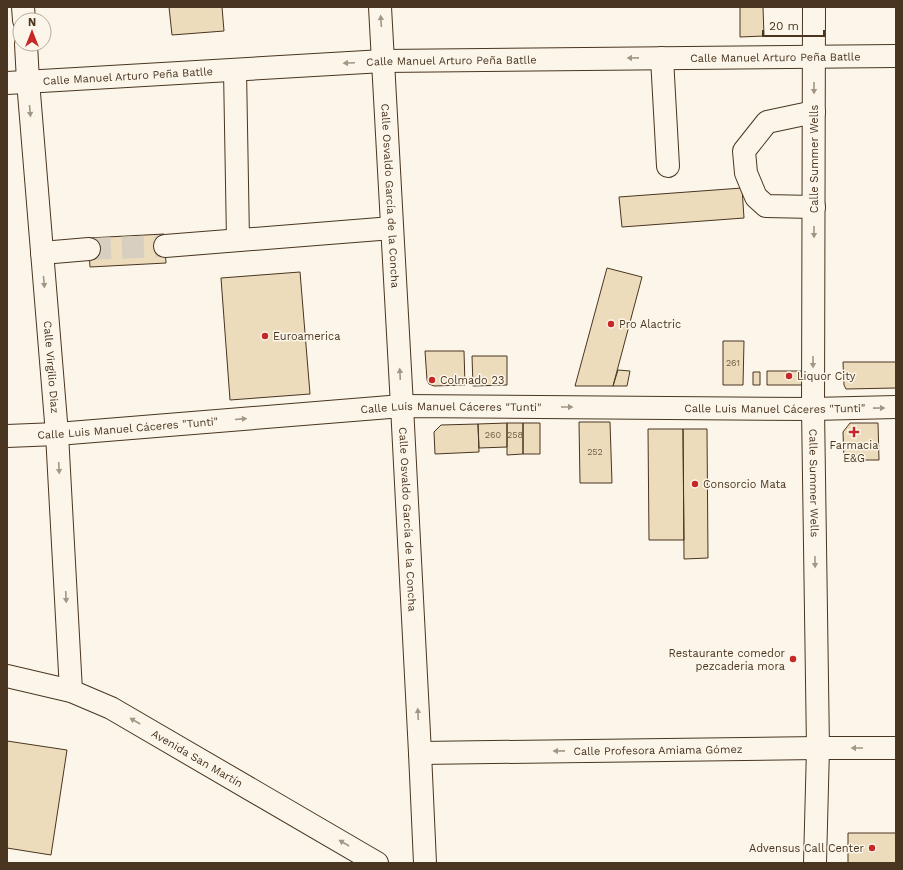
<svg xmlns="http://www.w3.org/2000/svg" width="903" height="870" viewBox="0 0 903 870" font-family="'Work Sans',sans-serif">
<rect width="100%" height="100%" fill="#fbf6e9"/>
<!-- building -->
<path fill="#ecdcbc" stroke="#4a3520" d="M169 7H222L224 31 172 35Z
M740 7H763L764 36 740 37Z
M742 188 744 218 622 227 619 197Z
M164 234 166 263 90 267 88 238Z
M607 268 642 277 613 386H575Z
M300 272 310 394 230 400 221 278Z
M723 341H744L743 385H723Z
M425 351H464L465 385 434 386 429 384 427 380Z
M472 356H507V385L473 386Z
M843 362H896V388L846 389 844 385Z
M618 370 630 371 627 386H613Z
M767 371H811L808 385H767Z
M753 372H760V385H753Z
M579 422H610L612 483H580Z
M507 423V447L479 448 478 424Z
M507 423H523V454L507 455Z
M523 423H540V454H523Z
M850 423H878L879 460H844L843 432Z
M478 424 479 452 435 454 434 432 441 425Z
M648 429H683L684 540H649Z
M683 429H707L708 558 684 559Z
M7 741 67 750 51 855 7 848Z
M848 833H896V863H848Z"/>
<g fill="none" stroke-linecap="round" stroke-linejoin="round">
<!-- minor-tunnel -->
<path stroke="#d8cfc1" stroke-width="22" stroke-dasharray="22 11" stroke-linecap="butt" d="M89 249 165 246"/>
<defs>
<g id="minor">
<path d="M23 7 24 20"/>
<path id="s1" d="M380 7 402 406 420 753 425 863"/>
<path id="s2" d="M814 7 813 409 818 748 815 863"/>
<path id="s3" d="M26 44 28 81 57 434 71 691"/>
<path d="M662 58 668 166"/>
<path d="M235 70 238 240"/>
<path id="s4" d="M7 83 383 61 896 56"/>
<path d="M814 207 766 206 756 197 746 173 744 151 767 122 814 112"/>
<path d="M165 246 392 228"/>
<path d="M42 253 89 249"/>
<path id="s5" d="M7 436 57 434 402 406 813 409 896 407"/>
<path id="s6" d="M420 753 818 748H896"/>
</g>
<g id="major">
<path id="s7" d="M7 676 71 691 111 708 377 863"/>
</g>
</defs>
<!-- minor casing -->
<use href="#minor" stroke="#4a3520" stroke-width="24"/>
<!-- major casing -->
<use href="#major" stroke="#4a3520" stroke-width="24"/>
<!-- minor -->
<use href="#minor" stroke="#fbf6e9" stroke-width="22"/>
<!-- major -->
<use href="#major" stroke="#fbf6e9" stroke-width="22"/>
</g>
<!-- one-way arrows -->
<defs><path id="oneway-solid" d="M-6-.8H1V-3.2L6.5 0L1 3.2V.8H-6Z"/></defs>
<g fill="#a29684">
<use href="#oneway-solid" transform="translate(381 21) rotate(-94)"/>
<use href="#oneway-solid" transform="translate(633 58) rotate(179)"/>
<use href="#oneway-solid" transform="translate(349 63) rotate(177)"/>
<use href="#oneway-solid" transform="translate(814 88) rotate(90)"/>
<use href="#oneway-solid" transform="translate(30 111) rotate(85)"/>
<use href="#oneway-solid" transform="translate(814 232) rotate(90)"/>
<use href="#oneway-solid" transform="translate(44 282) rotate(85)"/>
<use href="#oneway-solid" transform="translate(813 362) rotate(90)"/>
<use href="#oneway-solid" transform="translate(400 374) rotate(-93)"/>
<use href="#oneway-solid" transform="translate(567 407)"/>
<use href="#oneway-solid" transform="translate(879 408) rotate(-1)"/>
<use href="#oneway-solid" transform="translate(241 419) rotate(-5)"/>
<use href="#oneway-solid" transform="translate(59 468) rotate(87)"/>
<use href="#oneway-solid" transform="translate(815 562) rotate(89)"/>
<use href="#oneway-solid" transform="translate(66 597) rotate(87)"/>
<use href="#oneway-solid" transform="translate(418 714) rotate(-93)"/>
<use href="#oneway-solid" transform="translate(135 721) rotate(-150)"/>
<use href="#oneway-solid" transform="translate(857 748) rotate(-180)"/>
<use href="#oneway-solid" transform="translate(559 751) rotate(179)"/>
<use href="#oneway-solid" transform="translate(344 843) rotate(-150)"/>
</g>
<!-- markers -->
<g fill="#c62828" stroke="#fbf6e9" stroke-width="1.5">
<circle cx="611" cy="324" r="4"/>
<circle cx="265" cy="336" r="4"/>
<circle cx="789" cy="376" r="4"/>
<circle cx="432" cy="380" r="4"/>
<path d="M852 426h4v4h4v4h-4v4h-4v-4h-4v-4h4z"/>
<circle cx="695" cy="484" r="4"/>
<circle cx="793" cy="659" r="4"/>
<circle cx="872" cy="848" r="4"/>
</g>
<g text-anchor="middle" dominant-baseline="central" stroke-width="3" stroke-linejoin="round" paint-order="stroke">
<!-- number labels -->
<g font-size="9" fill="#725f47">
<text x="733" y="363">261</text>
<text x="493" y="435">260</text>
<text x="515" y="435">258</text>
<text x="595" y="452">252</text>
</g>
<!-- street labels -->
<g font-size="11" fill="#4a3520" stroke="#fbf6e9">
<text stroke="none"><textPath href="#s4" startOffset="769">Calle Manuel Arturo Peña Batlle</textPath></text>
<text stroke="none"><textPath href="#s4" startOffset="445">Calle Manuel Arturo Peña Batlle</textPath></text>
<text stroke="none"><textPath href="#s4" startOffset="121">Calle Manuel Arturo Peña Batlle</textPath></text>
<text transform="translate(814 159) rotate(-90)">Calle Summer Wells</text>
<text stroke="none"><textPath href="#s1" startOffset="189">Calle Osvaldo García de la Concha</textPath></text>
<text stroke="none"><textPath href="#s3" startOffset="324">Calle Virgilio Diaz</textPath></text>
<text stroke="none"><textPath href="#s5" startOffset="445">Calle Luis Manuel Cáceres "Tunti"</textPath></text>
<text stroke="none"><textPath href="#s5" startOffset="769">Calle Luis Manuel Cáceres "Tunti"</textPath></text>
<text stroke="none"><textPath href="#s5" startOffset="121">Calle Luis Manuel Cáceres "Tunti"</textPath></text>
<text stroke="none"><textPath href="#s2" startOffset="476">Calle Summer Wells</textPath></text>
<text stroke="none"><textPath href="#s1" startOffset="513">Calle Osvaldo García de la Concha</textPath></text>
<text stroke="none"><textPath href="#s6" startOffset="238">Calle Profesora Amiama Gómez</textPath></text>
<text stroke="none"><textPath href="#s7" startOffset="209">Avenida San Martín</textPath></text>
</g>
<!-- poi labels -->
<g font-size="11" fill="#4a3520" stroke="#fbf6e9" text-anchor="start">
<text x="619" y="324">Pro Alactric</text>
<text x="273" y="336">Euroamerica</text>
<text x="797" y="376">Liquor City</text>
<text x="440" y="380">Colmado 23</text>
<text x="854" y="445" text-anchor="middle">Farmacia<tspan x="854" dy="13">E&amp;G</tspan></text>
<text x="703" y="484">Consorcio Mata</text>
<text x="785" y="653" text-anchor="end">Restaurante comedor<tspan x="785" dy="13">pezcaderia mora</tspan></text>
<text x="864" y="848" text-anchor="end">Advensus Call Center</text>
</g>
</g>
<!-- border -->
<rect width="903" height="870" fill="none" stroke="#4a3520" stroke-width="16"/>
<!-- north arrow -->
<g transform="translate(32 32)"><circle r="19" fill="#fbf6e9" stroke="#b4a999"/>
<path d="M0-3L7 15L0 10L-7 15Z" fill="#c62828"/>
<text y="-6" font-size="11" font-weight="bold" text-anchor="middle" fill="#4a3520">N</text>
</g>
<!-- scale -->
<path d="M763 30v6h61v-6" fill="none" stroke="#4a3520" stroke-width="2"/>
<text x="769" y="30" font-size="12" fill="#4a3520" stroke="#fbf6e9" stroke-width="3" paint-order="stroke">20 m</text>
</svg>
